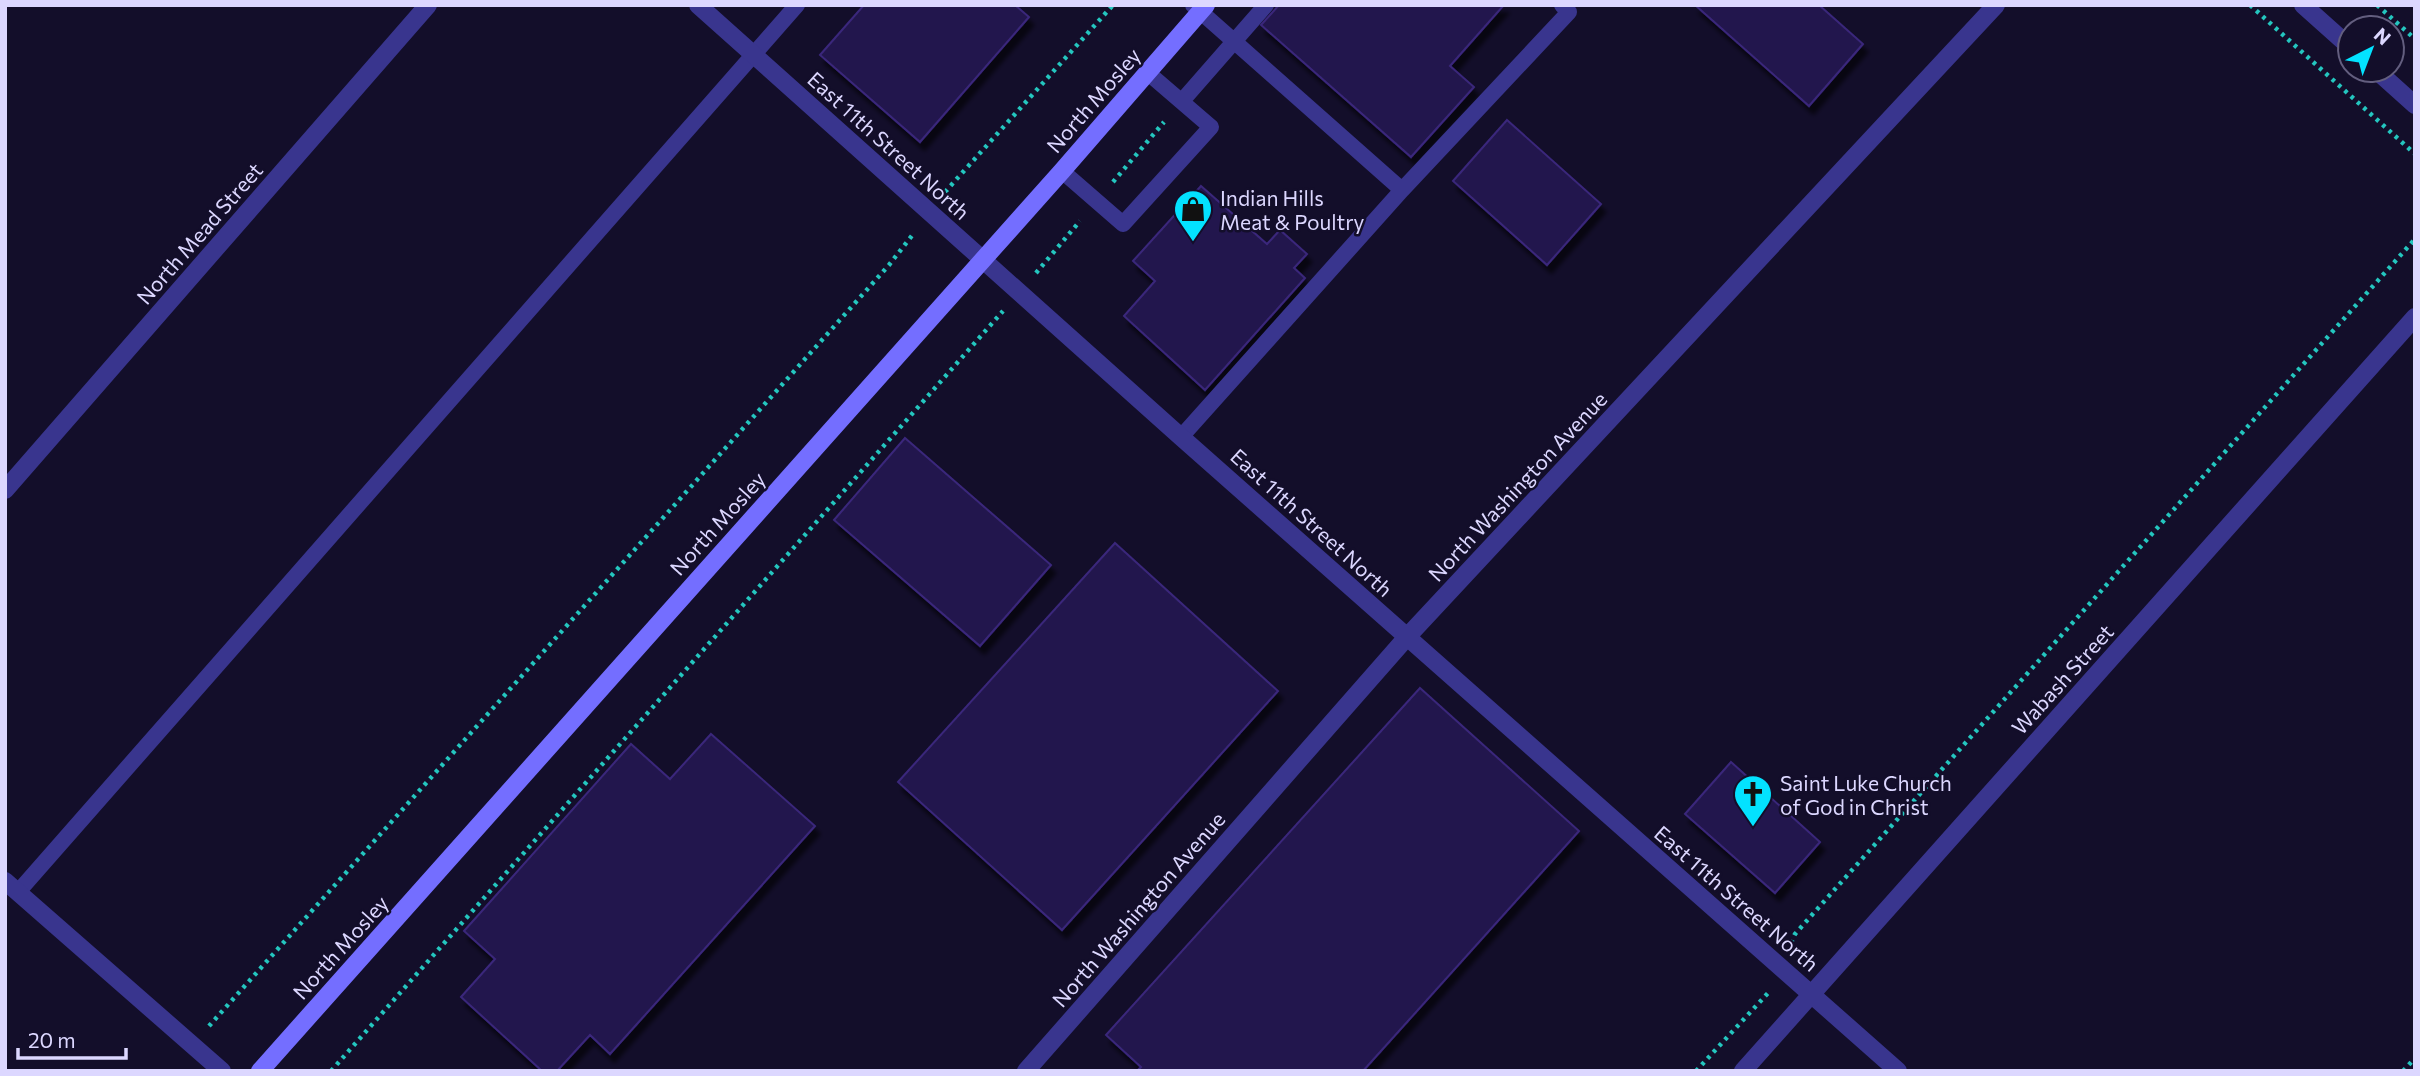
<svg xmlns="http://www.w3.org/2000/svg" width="2420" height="1076" viewBox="0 0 2420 1076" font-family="Commissioner,sans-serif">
<defs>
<filter id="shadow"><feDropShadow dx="4.5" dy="8" stdDeviation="2" flood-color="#0009"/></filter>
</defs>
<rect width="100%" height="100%" fill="#130e2a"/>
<!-- building -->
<path fill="#24184d" stroke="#3a287b" stroke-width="2" filter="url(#shadow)" d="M864 5H1015L1029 17 920 142 820 55Z
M1279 5H1504L1450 66 1474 87 1411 157 1261 25Z
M1695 5H1819L1863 44 1809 106Z
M1507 120 1601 204 1547 265 1453 181Z
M1201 186 1267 244 1280 230 1307 254 1294 268 1305 278 1205 390 1124 316 1155 281 1133 261Z
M905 438 1051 565 980 646 834 520Z
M1115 543 1278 691 1062 930 898 782Z
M1420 688 1579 831 1363 1071H1137L1141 1067 1106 1035Z
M711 734 815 826 610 1054 590 1035 557 1071H542L461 997 495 959 464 931 631 744 670 779Z
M1731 762 1820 842 1775 893 1685 814Z"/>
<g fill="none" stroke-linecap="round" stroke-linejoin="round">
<!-- path -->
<path stroke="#24c6bf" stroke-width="4.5" stroke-dasharray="3.5 5" stroke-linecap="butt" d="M2250 5 2415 154
M2377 5 2415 39
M1113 182 1164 122
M945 192 1113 5
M1036 273 1080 221
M1791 943 1795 934 2415 239
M209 1026 889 265 914 233
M331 1071 1003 311
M1696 1071 1769 992
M2403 1071 2415 1058"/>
<!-- lane -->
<path stroke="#39358e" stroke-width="16" d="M1193 5 1402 190 1569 12 1562 5
M1182 101 1266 5
M1062 171 1123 224 1211 127 1147 72
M1181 437 1402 190
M18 892 797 5"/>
<!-- street -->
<path stroke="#39358e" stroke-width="18" d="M698 5 1181 437 1898 1071
M2303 5 2350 47
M2376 70 2415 105
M5 490 428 5
M5 881 222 1071
M1026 1071 1407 637 1996 5
M1743 1071 2415 317"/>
<!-- secondary -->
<path stroke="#746eff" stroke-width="18" d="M260 1071 1062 171 1206 5"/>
</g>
<!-- icons -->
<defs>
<symbol id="shop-pin" viewBox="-11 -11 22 30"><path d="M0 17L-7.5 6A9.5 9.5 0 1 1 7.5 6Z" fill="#03e2ff" stroke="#130e2a"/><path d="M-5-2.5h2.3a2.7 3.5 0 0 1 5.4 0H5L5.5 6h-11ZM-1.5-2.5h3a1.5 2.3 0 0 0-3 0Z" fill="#111"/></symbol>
<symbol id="church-pin" viewBox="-11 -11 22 30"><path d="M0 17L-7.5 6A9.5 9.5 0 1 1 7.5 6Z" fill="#03e2ff" stroke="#130e2a"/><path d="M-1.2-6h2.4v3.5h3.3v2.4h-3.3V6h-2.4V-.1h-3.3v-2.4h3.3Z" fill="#111"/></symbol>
</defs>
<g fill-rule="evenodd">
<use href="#shop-pin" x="1171" y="187" width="44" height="60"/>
<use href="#church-pin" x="1731" y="772" width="44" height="60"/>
</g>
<g text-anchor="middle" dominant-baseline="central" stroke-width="5" stroke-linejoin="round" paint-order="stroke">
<!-- street labels -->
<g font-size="21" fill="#dcd7ff" stroke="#130e2a">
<text transform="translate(1093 100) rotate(-49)">North Mosley</text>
<text transform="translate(889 145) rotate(42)">East 11th Street North</text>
<text transform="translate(199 233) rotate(-49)">North Mead Street</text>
<text transform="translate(1517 486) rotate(-47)">North Washington Avenue</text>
<text transform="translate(1312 522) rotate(42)">East 11th Street North</text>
<text transform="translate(717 523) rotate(-48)">North Mosley</text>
<text transform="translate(2062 679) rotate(-48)">Wabash Street</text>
<text transform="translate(1737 898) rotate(41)">East 11th Street North</text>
<text transform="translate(1138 909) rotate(-49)">North Washington Avenue</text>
<text transform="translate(340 947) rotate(-48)">North Mosley</text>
</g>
<!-- poi labels -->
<g font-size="21" fill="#dcd7ff" stroke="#130e2a" text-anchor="start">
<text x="1220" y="197">Indian Hills<tspan x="1220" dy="24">Meat &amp; Poultry</tspan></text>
<text x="1780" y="782">Saint Luke Church<tspan x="1780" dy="24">of God in Christ</tspan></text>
</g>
</g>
<!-- border -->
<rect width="2420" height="1076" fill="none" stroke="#dcd7ff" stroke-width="14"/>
<!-- north arrow -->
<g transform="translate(2371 49) rotate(42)"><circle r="33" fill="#130e2a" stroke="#635e7f" stroke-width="2"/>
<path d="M0-5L12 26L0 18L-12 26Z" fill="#03e2ff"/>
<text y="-10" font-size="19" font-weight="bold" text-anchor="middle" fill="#dcd7ff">N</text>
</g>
<!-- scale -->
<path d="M18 1048v10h108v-10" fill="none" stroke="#dcd7ff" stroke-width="3.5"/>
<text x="28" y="1048" font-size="21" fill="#dcd7ff" stroke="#130e2a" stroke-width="5" paint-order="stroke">20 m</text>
</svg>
